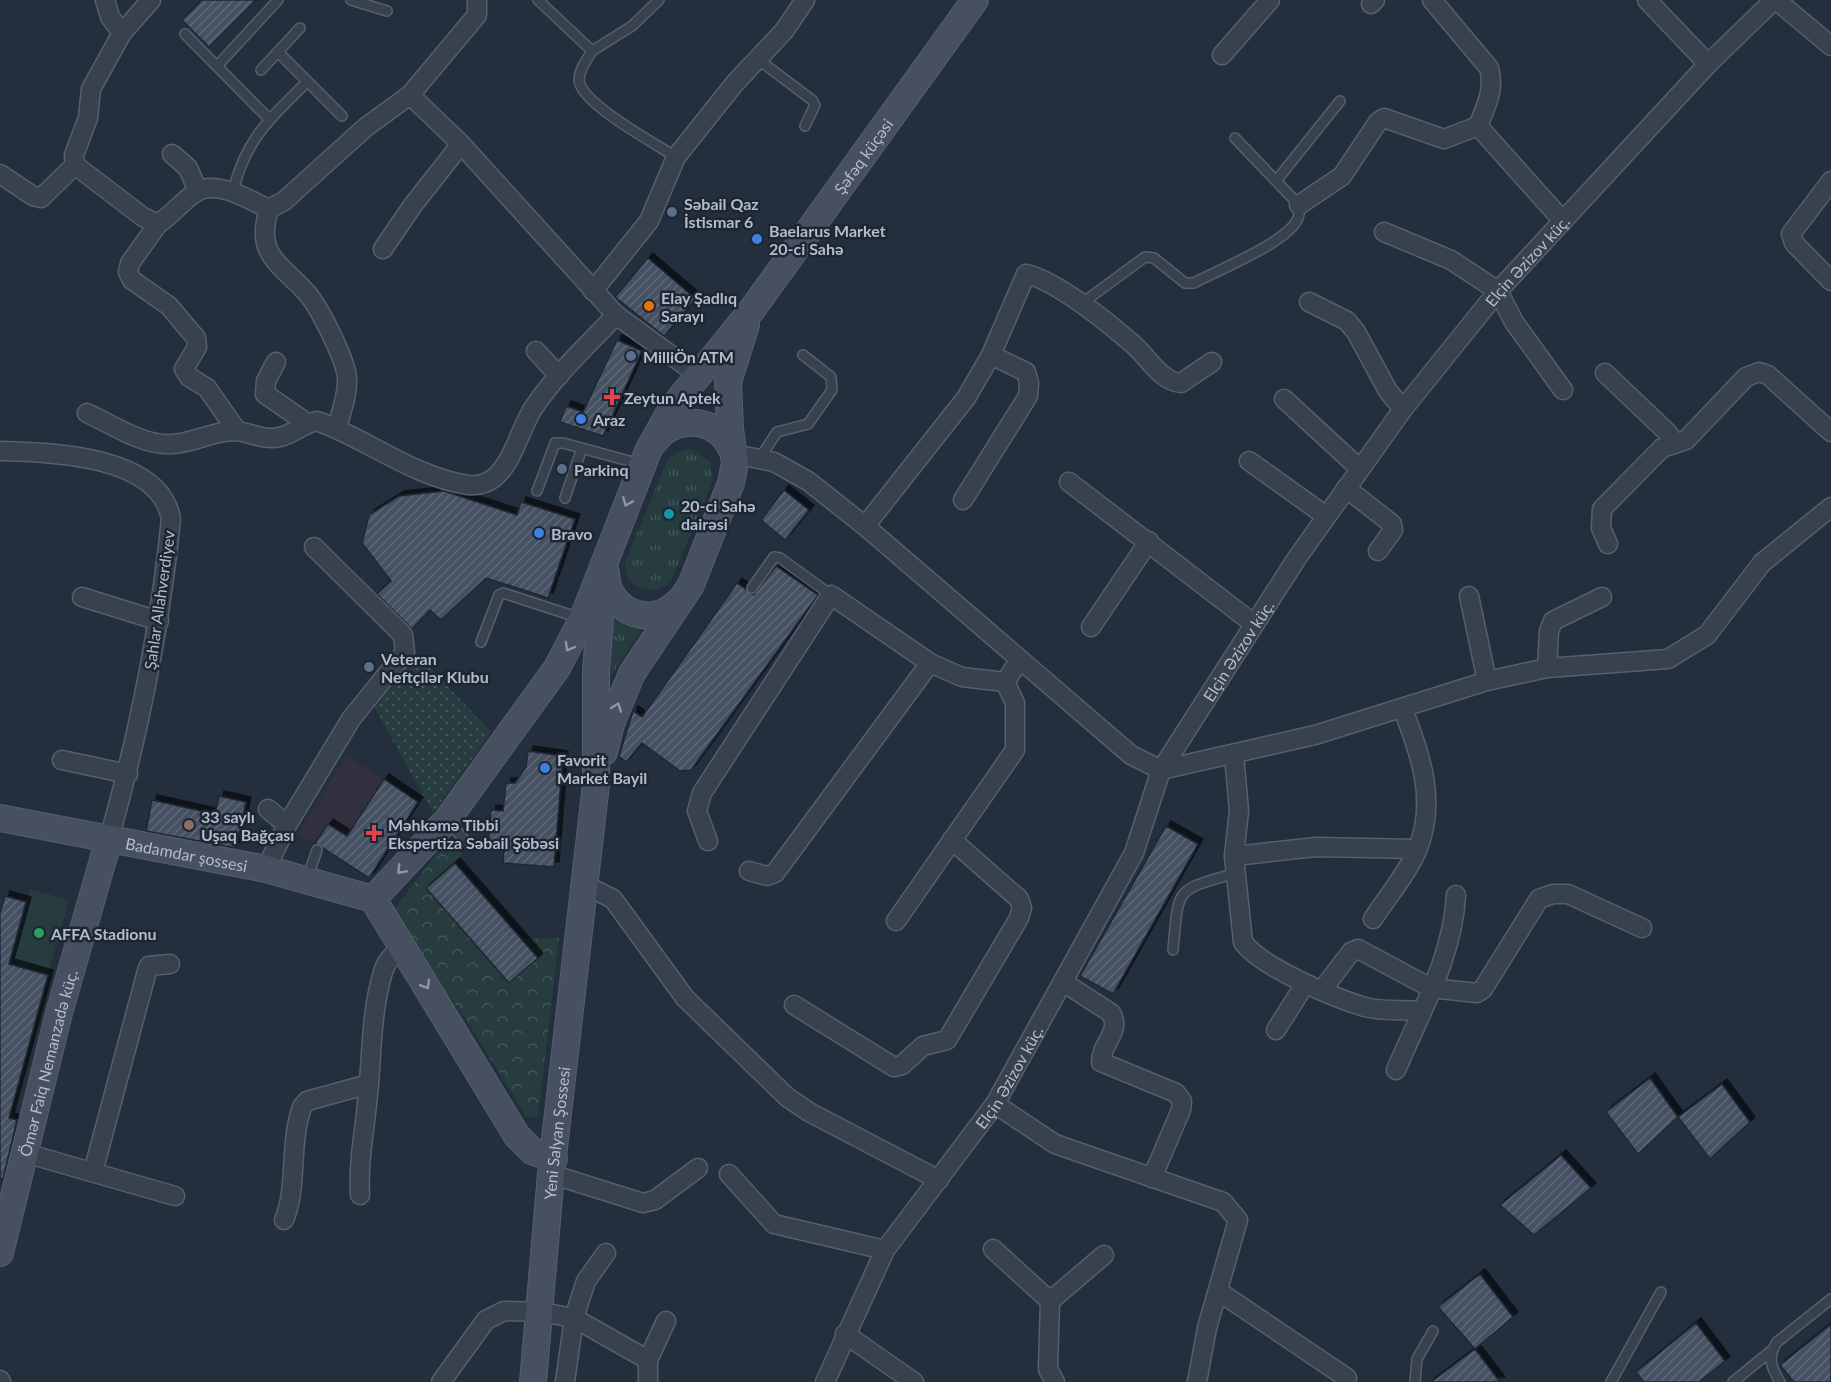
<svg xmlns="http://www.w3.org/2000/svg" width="1831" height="1382" viewBox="0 0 1831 1382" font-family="Lato,sans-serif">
<defs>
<pattern id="grass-tufts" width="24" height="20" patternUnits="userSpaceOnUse" patternTransform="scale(1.5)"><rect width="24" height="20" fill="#263c3f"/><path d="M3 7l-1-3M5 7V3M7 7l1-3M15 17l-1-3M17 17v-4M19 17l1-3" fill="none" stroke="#435659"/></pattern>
<pattern id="forest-crowns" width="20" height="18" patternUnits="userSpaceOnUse" patternTransform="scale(1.5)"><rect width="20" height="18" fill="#263c3f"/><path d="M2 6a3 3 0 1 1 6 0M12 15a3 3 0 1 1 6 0" fill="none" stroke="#435659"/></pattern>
<pattern id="park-dots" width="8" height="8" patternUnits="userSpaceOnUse" patternTransform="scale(1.5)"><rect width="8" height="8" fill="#263c3f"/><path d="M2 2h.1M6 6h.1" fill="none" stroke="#435659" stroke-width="1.8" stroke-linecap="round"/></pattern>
<pattern id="building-hatch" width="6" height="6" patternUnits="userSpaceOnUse" patternTransform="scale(1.5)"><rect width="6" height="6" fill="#455162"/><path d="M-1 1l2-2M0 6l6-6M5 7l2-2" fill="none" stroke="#5d6877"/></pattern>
<filter id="shadow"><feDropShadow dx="5" dy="-5" stdDeviation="0" flood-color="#0009"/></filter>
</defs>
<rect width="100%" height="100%" fill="#242f3e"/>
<!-- medical -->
<path fill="#32303f" d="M346 755 418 802 369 878 298 833Z"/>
<!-- grass -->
<path fill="url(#grass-tufts)" d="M688 449 696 451 710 462 713 480 671 581C656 594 644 592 628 580L625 562 667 461 676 453Z
M613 615 627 624 643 627 610 678Z"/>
<!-- forest -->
<path fill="url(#forest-crowns)" d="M448 839 463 854 455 863 521 939 559 938 538 1118 526 1116 469 1024 391 913Z"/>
<!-- park -->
<path fill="url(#park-dots)" d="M416 653 491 732 433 813 371 701Z"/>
<!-- pitch -->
<path fill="#263c3f" d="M30 889 69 900 48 975 9 964Z"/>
<!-- building -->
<path fill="url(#building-hatch)" stroke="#1f2835" stroke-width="1.5" filter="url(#shadow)" d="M202 0H256L209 47 182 20Z
M648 258 696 299 664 336 615 297Z
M617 340 642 351 603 436 560 422 566 406 583 412Z
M784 490 809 510 785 540 761 520Z
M444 491 517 515 521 502 575 519 548 598 486 578 441 620 430 610 412 629 377 594 391 581 362 543 369 515 399 496Z
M776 566 818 595 691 770 680 771 642 743 626 762 619 756 633 711 642 717 737 583 754 595Z
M528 751 563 756 554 867 503 863 504 848 488 846 491 810 503 811 506 783H515L526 767Z
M384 779 418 802 369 878 315 843 328 824 347 836Z
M219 796 246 802 236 848 146 831 152 800 215 814Z
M1166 826 1198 844 1113 994 1080 976Z
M455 863 538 958 509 983 426 888Z
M5 896 26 902 9 964 48 975 9 1118 17 1120 3 1179 0 1178V913Z
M1650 1078 1678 1117 1638 1154 1606 1112Z
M1722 1084 1750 1122 1710 1159 1678 1117Z
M1561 1155 1591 1188 1534 1235 1500 1205Z
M1480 1274 1513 1317 1475 1349 1438 1307Z
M1696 1323 1725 1361 1699 1382H1644L1636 1372Z
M1831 1324V1382H1794L1780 1365Z
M1475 1349 1500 1382H1431Z"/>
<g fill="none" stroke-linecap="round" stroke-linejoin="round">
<defs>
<path id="lane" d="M351 0 387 11
M538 0 592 51 632 26 659 0
M185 34 269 119
M592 51C587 60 579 69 579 80 580 103 656 144 676 157
M278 52 342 116
M759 60 812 100 815 105 805 126
M218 65 278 0
M261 70 300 28
M1276 181 1340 101
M233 192C245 140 270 118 307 82
M1081 304 1145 257 1154 258 1185 283H1194C1220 269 1281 245 1296 222 1300 216 1299 212 1299 205L1235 138
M760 458 777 432 808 424 832 390 831 377 803 355
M537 491 555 443H563L640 464
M565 498 582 448
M752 588 774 557 780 558 831 595
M481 642 499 595 503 593 580 618
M449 822 468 844
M307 879 317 850
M1173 950C1179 886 1174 891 1236 873
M1415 1382 1417 1359 1433 1331
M1611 1382 1661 1292
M1733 1382 1771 1351
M1780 1382C1771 1367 1767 1357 1777 1342L1831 1299"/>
<g id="street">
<path d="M105 0 110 17 122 33 91 89 88 118 74 155 75 165 143 217 158 224C172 215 184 199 198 191 219 180 251 201 269 209L284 201 366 127 410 95"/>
<path d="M477 0V15L410 95 461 144 616 315 697 374"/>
<path d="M1647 0 1708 64"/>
<path d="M1776 0 1831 46"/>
<path d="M1371 4 1375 0"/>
<path d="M122 33 151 0"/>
<path d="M1222 55 1270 0"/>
<path d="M1478 126 1563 221"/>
<path d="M172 154 188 168 198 191"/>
<path d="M0 174 33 196 41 198 75 165"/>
<path d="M1831 181 1791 234 1794 243 1831 281"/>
<path d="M1299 205 1342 176 1378 122 1384 118 1444 139 1478 126C1486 106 1495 90 1489 68L1432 0"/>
<path d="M269 209C255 254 278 262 305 291 318 304 346 360 347 378 348 395 341 412 337 428"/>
<path d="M158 224 130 263 128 272 132 280 169 306 196 338 197 347 184 369 189 377 207 388 237 431"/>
<path d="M1384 232 1451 260 1498 291 1514 322 1563 390"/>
<path d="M383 249 413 205 461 144"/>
<path d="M593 291 649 221 676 157 735 83 784 31 805 0"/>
<path d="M1309 302 1347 321 1356 332 1388 391 1403 409"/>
<path d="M536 351 559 376"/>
<path d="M276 362 266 381 265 394 307 423"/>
<path d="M1605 373 1668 433 1675 444"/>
<path d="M1284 399 1360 469"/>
<path d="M87 413C113 425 143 446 172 444 194 443 212 431 235 431 251 432 263 441 280 437 293 434 303 424 317 421 367 439 414 477 468 485 477 486 487 483 494 478 514 461 520 428 534 407 557 373 588 345 616 315"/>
<path d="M0 451C50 452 160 455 171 519 160 628 139 733 109 839"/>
<path d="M734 454 774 462 808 481 865 526 1131 755 1161 770 1315 735 1487 681 1547 668 1668 659 1707 635 1762 563 1831 507"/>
<path d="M1249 461 1326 516"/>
<path d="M1069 482 1254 624"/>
<path d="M1346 488 1392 524 1393 530 1378 551"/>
<path d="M963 500 1028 396 1029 383 1026 372 991 355"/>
<path d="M865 526 966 398 991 355 1026 274C1057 281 1110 324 1135 346 1148 358 1162 382 1181 383L1212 362"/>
<path d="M1608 544 1601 528 1602 509 1662 448 1686 440 1746 377 1759 372 1768 375 1831 432"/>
<path d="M1469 596 1487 681"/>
<path d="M82 597 159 621"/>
<path d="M1091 627 1149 541"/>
<path d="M1547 668 1549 631 1553 621 1602 597"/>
<path d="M1234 755 1239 811 1234 856 1243 942C1261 967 1334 998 1365 1007 1382 1012 1403 1009 1421 1011"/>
<path d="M62 760 128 774"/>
<path d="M268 809 287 825"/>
<path d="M708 841 697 811 702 793 831 595 930 663 962 677 1005 682"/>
<path d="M1234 856 1316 847 1417 849"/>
<path d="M266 869 287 825 351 719 405 652 403 635 314 547"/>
<path d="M749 871 767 876 775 873 930 663"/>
<path d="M585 885 613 899 685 998 787 1097 809 1112 939 1180"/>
<path d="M1373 919C1387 897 1408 873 1418 848 1437 799 1420 755 1403 709"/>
<path d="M896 921 1015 750V703L1005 682 1019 661"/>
<path d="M1063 982 1111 1013C1122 1032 1101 1043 1101 1062L1176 1093 1182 1101 1181 1110 1152 1178"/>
<path d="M1322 990 1351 952 1358 949 1431 988 1477 993 1483 989 1539 899 1553 894H1568L1642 928"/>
<path d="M794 1005 894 1067 902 1065 923 1046 947 1040 1019 918 1022 908 1019 899 952 840"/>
<path d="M1276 1030 1305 984"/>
<path d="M1396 1070C1420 1013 1453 957 1456 895"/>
<path d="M995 1104 1055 1144 1223 1202 1238 1220 1207 1328 1197 1382"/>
<path d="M25 1153 175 1196"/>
<path d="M93 1172 147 971 149 966 170 964"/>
<path d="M551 1174 643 1203 655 1200 698 1168"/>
<path d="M729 1174 774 1224 885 1250"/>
<path d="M360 1195C358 1161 365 1129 368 1094 372 1053 371 1012 383 972 386 961 394 954 402 946"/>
<path d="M284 1220C298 1187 289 1143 302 1107L307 1101 369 1084"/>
<path d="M993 1249 1050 1301"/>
<path d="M1218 1291 1347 1378"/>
<path d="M845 1334 914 1382"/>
<path d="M0 1380 1 1382"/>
<path d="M441 1382 486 1320 504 1311 541 1312 574 1318 648 1360"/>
<path d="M565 1382 574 1318 586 1281 606 1253"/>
<path d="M648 1382V1360L666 1321"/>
<path id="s1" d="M825 1382 885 1250 995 1104 1134 853 1161 770 1297 558 1403 409 1498 291 1708 64 1774 0"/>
<path d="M1055 1382 1048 1369 1050 1301 1104 1255"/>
</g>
<g id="secondary">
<path d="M655 441C671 419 705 416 724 437 728 442 731 448 734 454"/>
<path d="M606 573C607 611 651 630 678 602"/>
<path d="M604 752 611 724 632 673 691 585 731 483 735 463 730 429 728 382 746 325"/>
<path id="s2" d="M0 818 266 869 373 899"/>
<path id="s3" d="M373 899 447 820 557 668 583 618 648 451 672 408 751 311 975 0"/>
<path d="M373 899 517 1136 532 1151 554 1159"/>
<path id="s4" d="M0 1253 59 1013 109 839"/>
<path id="s5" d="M533 1382 551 1174 596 784V671L602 593"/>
</g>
</defs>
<!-- lane casing -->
<use href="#lane" stroke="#565f6c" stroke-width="12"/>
<!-- street casing -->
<use href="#street" stroke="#565f6c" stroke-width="21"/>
<!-- secondary casing -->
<use href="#secondary" stroke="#565f6c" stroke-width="28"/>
<!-- lane -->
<use href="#lane" stroke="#38414e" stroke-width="9"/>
<!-- street -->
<use href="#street" stroke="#38414e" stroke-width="18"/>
<!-- secondary -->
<use href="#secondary" stroke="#465061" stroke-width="26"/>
</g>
<!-- one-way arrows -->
<defs><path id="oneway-chevron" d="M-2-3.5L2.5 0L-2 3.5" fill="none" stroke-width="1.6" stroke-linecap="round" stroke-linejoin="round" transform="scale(1.5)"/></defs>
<g stroke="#8e96a5">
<use href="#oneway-chevron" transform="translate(627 502) rotate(112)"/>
<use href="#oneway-chevron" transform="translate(569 647) rotate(119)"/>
<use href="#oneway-chevron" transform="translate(617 707) rotate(-70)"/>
<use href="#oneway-chevron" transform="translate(401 870) rotate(133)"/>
<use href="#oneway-chevron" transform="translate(426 985) rotate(59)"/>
</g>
<!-- markers -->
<g fill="#5c6f8a" stroke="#1d2633" stroke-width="2">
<circle cx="672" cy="212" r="6"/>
<circle cx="631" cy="356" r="6"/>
<circle cx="562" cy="469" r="6"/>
<circle cx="369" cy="667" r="6"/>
</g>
<g fill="#3f7fe0" stroke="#1d2633" stroke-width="2">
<circle cx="757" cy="239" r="6"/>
<circle cx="581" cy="419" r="6"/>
<circle cx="539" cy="533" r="6"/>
<circle cx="545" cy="768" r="6"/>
</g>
<circle fill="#e8710a" stroke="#1d2633" stroke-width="2" cx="649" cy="306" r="6"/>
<g fill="#e0444e" stroke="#1d2633" stroke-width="2">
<path d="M609 388h6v6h6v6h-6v6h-6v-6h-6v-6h6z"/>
<path d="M371 824h6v6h6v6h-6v6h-6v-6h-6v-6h6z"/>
</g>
<circle fill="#0f9aa8" stroke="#1d2633" stroke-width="2" cx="669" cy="514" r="6"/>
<circle fill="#8d6e63" stroke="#1d2633" stroke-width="2" cx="189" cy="825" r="6"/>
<circle fill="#2e9e5b" stroke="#1d2633" stroke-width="2" cx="39" cy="933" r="6"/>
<g text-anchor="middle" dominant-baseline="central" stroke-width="5" stroke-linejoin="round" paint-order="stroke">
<!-- street labels -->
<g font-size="16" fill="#b4bcc9" stroke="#1d2633">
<text stroke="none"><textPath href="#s3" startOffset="897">Şəfəq küçəsi</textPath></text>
<text stroke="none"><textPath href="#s1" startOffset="1330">Elçin Əzizov küç.</textPath></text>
<text transform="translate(159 600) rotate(-82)">Şahlar Allahverdiyev</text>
<text stroke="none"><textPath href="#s1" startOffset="844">Elçin Əzizov küç.</textPath></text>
<text stroke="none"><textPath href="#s2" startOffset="190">Badamdar şossesi</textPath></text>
<text stroke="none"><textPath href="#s4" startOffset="196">Ömər Faiq Nemanzadə küç.</textPath></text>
<text stroke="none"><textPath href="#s1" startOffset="358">Elçin Əzizov küç.</textPath></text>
<text stroke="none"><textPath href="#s5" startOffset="250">Yeni Salyan Şossesi</textPath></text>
</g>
<!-- poi labels -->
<g font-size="16" font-weight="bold" fill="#b4bcc9" stroke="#1d2633" text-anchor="start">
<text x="684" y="203">Səbail Qaz<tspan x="684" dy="18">İstismar 6</tspan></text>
<text x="769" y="230">Baelarus Market<tspan x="769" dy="18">20-ci Sahə</tspan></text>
<text x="661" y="297">Elay Şadlıq<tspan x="661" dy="18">Sarayı</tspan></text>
<text x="643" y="356">MilliÖn ATM</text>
<text x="624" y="397">Zeytun Aptek</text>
<text x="593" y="419">Araz</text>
<text x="574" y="469">Parkinq</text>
<text x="681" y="505">20-ci Sahə<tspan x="681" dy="18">dairəsi</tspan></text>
<text x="551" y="533">Bravo</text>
<text x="381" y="658">Veteran<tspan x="381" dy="18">Neftçilər Klubu</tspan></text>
<text x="557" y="759">Favorit<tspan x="557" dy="18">Market Bayil</tspan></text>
<text x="201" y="816">33 saylı<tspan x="201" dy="18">Uşaq Bağçası</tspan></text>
<text x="388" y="824">Məhkəmə Tibbi<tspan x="388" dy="18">Ekspertiza Səbail Şöbəsi</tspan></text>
<text x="51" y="933">AFFA Stadionu</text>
</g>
</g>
</svg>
